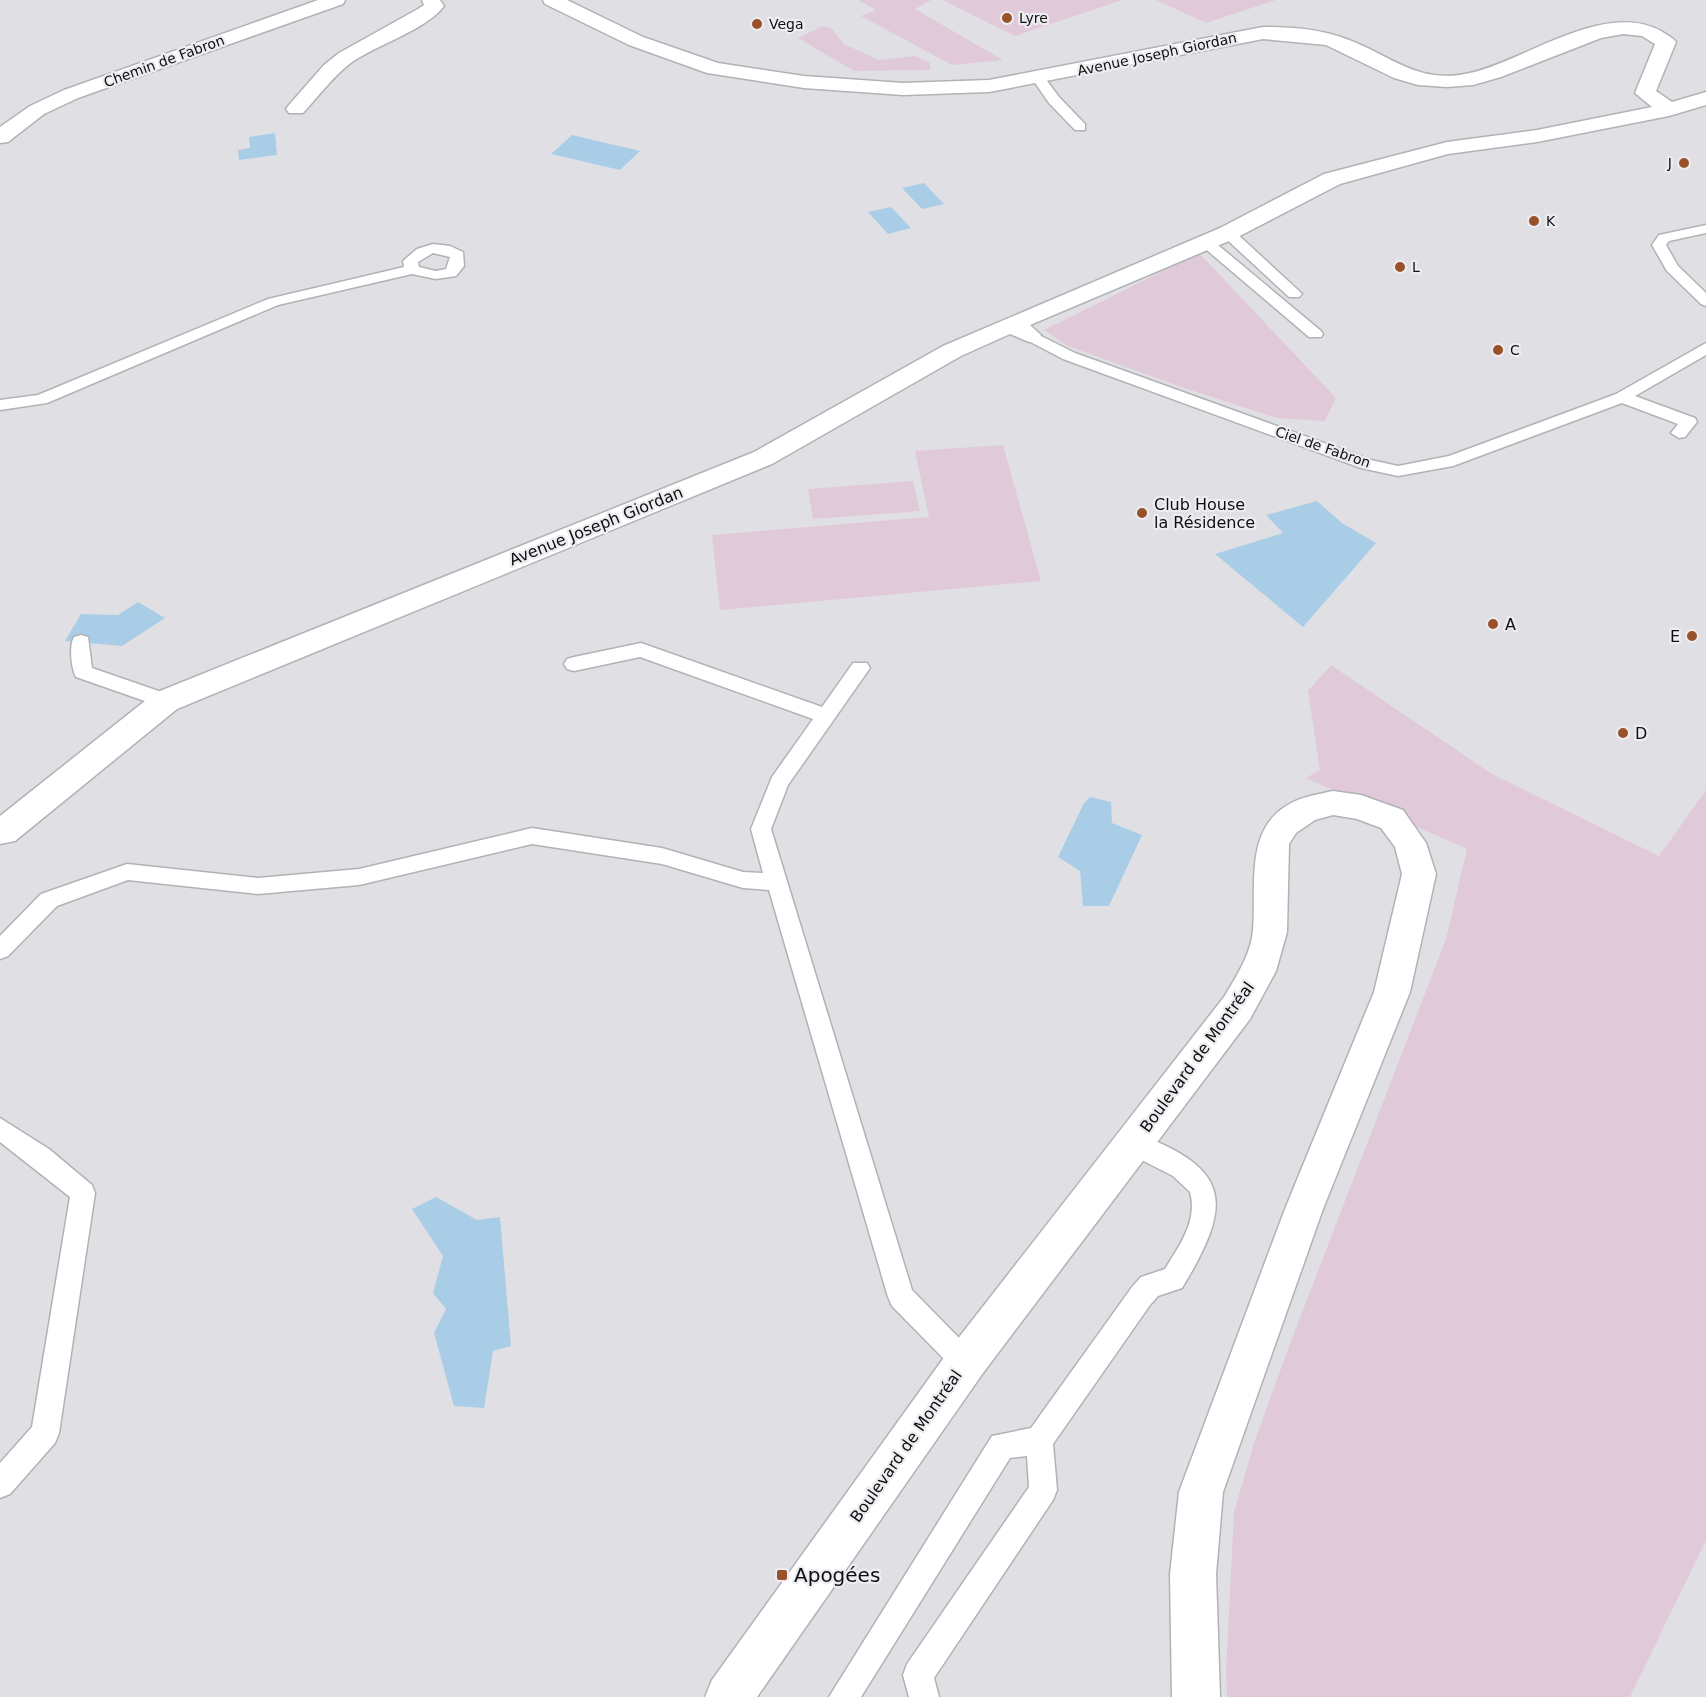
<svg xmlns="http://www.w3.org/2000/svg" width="1706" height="1697" viewBox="0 0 1706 1697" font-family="'DejaVu Sans',sans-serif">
<rect width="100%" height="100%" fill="#e0e0e4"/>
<!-- green -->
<path fill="#e0c9d9" d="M858 0H931L915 9 1003 60 952 65 861 16 876 10Z
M943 0H1122L1015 36Z
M1156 0H1276L1206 23Z
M823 26 831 28 844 44 879 60 915 56 930 63V70L854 71 798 38Z
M1199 253 1336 398 1325 421 1277 418 1181 387 1068 346 1044 330Z
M1003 445 1041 581 720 610 712 535 929 517 915 451Z
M913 481 920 511 813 519 808 489Z
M1331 665 1492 774 1659 856 1706 790V1540L1630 1697H1227L1226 1671 1234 1512 1255 1440 1291 1341 1446 939 1467 849 1306 778 1320 770 1308 691Z"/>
<!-- water -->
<path fill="#a9cde7" d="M275 133 277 155 239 160 238 150 250 148 249 137Z
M572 135 640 151 620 170 551 154Z
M924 183 944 204 922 209 902 188Z
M891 207 911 228 888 234 868 212Z
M1317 501 1342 523 1376 543 1303 627 1215 554 1283 533 1266 515Z
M138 602 165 618 122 646 65 641 81 614 118 615Z
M1090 797 1111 802 1112 823 1142 835 1109 906H1083L1080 871 1058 857 1084 803Z
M436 1197 477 1220 500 1217 511 1346 493 1351 484 1408 454 1406 434 1333 446 1309 433 1293 443 1256 412 1209Z"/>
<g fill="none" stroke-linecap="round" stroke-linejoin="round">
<defs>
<path id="lane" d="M1037 73 1042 74 1059 97 1085 124V130H1075L1049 103 1031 77Z
M1706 225V233L1669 241 1666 245 1678 266 1706 293V306L1701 304 1667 271 1652 245 1659 235Z
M1228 229 1233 230 1299 291 1302 294 1299 297H1289L1223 236 1221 233Z
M1207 239 1212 240 1321 331 1323 334 1321 337H1309L1202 246 1200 243Z
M433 244 450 246 463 252 464 266 456 276 436 279 412 274 278 305 47 403 0 410V400L38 395 268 299 404 267 403 261 417 249ZM433 253 450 257 446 269 436 271 419 267 418 262Z
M1029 330 1075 353 1371 460 1398 466 1449 456 1616 394 1706 343V355L1635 396 1695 418 1697 422 1685 437 1679 438 1671 433 1678 424 1622 403 1453 466 1398 476 1361 468 1063 359 1023 338 1021 335Z
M81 635 88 637 92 668 173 696 176 701 173 706H159L76 677C71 668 69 646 74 637Z
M641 643 822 707 853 663H867L870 668 788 785 771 829 912 1290 962 1341 977 1350 981 1359 977 1368 968 1372 944 1359 892 1306 888 1297 769 890 743 888 662 864 532 844 359 885 258 894 128 880 57 906 8 956 0 959V936L41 894 127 864 258 878 359 869 532 828 662 848 743 872 763 873 751 829 772 777 813 719 640 657 574 671 567 669 564 664 567 659 574 657Z
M0 1118 49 1149 92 1185 95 1193 59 1433 55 1443 10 1494 0 1498V1463L32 1427 70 1197 0 1142Z
M1135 1133C1233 1169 1233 1204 1182 1288L1158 1296 1150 1305 1053 1444 1057 1490 1053 1500 934 1678 939 1697H909L903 1675 907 1664 1029 1487 1027 1456 1010 1458 861 1697H829L992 1436 1031 1428 1132 1287 1141 1277 1165 1269C1179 1246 1198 1221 1190 1192L1173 1176 1126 1152 1123 1144 1126 1136Z"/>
<path id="street" d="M318 0H345L343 4 78 98 44 114 8 142 0 143V127L30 106 64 90Z
M422 0H440L444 6C429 28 375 46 352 62 333 76 319 96 303 113H289L286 109 289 105 324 65 339 53 418 9 424 5Z
M543 0H567L643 37 718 63 804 76 903 83 989 80 1263 27C1292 27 1322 29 1349 40 1392 56 1418 85 1470 73 1525 61 1604 0 1661 31 1667 35 1672 37 1676 42L1656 91 1672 102 1706 92V105L1669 116 1537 142 1448 154 1340 184 1236 238 1030 325 1041 335 1038 340 1029 342 1010 334 961 356 772 464 177 709 15 841 0 844V816L155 693 754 452 943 346 1220 228 1324 174 1447 142 1537 130 1652 107 1635 93 1655 44 1642 36 1623 34 1601 38 1501 77 1473 85 1447 87 1418 85 1394 78 1326 45 1263 39 989 92 903 95 804 88 707 73 629 45 545 4Z
M1333 791 1361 795 1403 810 1426 843 1436 874 1410 992 1323 1209 1223 1492 1216 1574 1220 1697H1172L1170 1574 1179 1492 1285 1209 1374 992 1402 874 1395 847 1381 828 1357 819 1333 815 1315 820 1296 833 1289 844 1287 932 1276 971 1250 1019 983 1373 757 1697H705L712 1680 953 1345 1224 997C1236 977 1251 954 1253 930 1257 884 1243 827 1293 802 1305 796 1320 794 1333 791Z"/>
</defs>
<!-- lane casing -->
<use href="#lane" stroke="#b2b2b6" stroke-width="3"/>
<!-- street casing -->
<use href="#street" stroke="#b2b2b6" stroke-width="3"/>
<!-- lane -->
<use href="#lane" fill="#fff" fill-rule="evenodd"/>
<!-- street -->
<use href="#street" fill="#fff" fill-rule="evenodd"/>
</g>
<!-- markers -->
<g fill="#985229" stroke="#ededf1" stroke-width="2">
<circle cx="1007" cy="18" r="6"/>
<circle cx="757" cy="24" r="6"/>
<circle cx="1684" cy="163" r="6"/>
<circle cx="1534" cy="221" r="6"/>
<circle cx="1400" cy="267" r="6"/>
<circle cx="1498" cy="350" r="6"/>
<circle cx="1142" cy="513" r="6"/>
<circle cx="1493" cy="624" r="6"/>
<circle cx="1692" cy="636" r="6"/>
<circle cx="1623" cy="733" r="6"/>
<rect x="776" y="1569" width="12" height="12" rx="3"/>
</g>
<g text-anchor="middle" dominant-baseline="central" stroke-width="4.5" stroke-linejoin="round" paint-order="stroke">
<!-- far-poi labels -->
<g font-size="14" fill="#0f0f10" stroke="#ededf1" text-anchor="start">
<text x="1019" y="18">Lyre</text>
<text x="769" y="24">Vega</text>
<text x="1672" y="163" text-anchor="end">J</text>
<text x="1546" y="221">K</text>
<text x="1412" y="267">L</text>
<text x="1510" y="350">C</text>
</g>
<!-- far-street labels -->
<g font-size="14" fill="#0f0f10" stroke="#ededf1">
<text transform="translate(1157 54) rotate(-12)">Avenue Joseph Giordan</text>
<text transform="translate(164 61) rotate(-20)">Chemin de Fabron</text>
<text transform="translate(1323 447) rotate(19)">Ciel de Fabron</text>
</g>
<!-- poi labels -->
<g font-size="16" fill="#0f0f10" stroke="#ededf1" text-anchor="start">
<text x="1154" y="504">Club House<tspan x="1154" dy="18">la Résidence</tspan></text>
<text x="1505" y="624">A</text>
<text x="1680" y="636" text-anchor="end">E</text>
<text x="1635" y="733">D</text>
</g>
<!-- street labels -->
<g font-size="16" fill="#0f0f10" stroke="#ededf1">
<text transform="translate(596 526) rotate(-22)">Avenue Joseph Giordan</text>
<text transform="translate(1197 1057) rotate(-54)">Boulevard de Montréal</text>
<text transform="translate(906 1446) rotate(-55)">Boulevard de Montréal</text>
</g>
<!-- near-poi labels -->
<g font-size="20" fill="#0f0f10" stroke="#ededf1" text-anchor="start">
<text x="794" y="1575">Apogées</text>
</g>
</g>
</svg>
